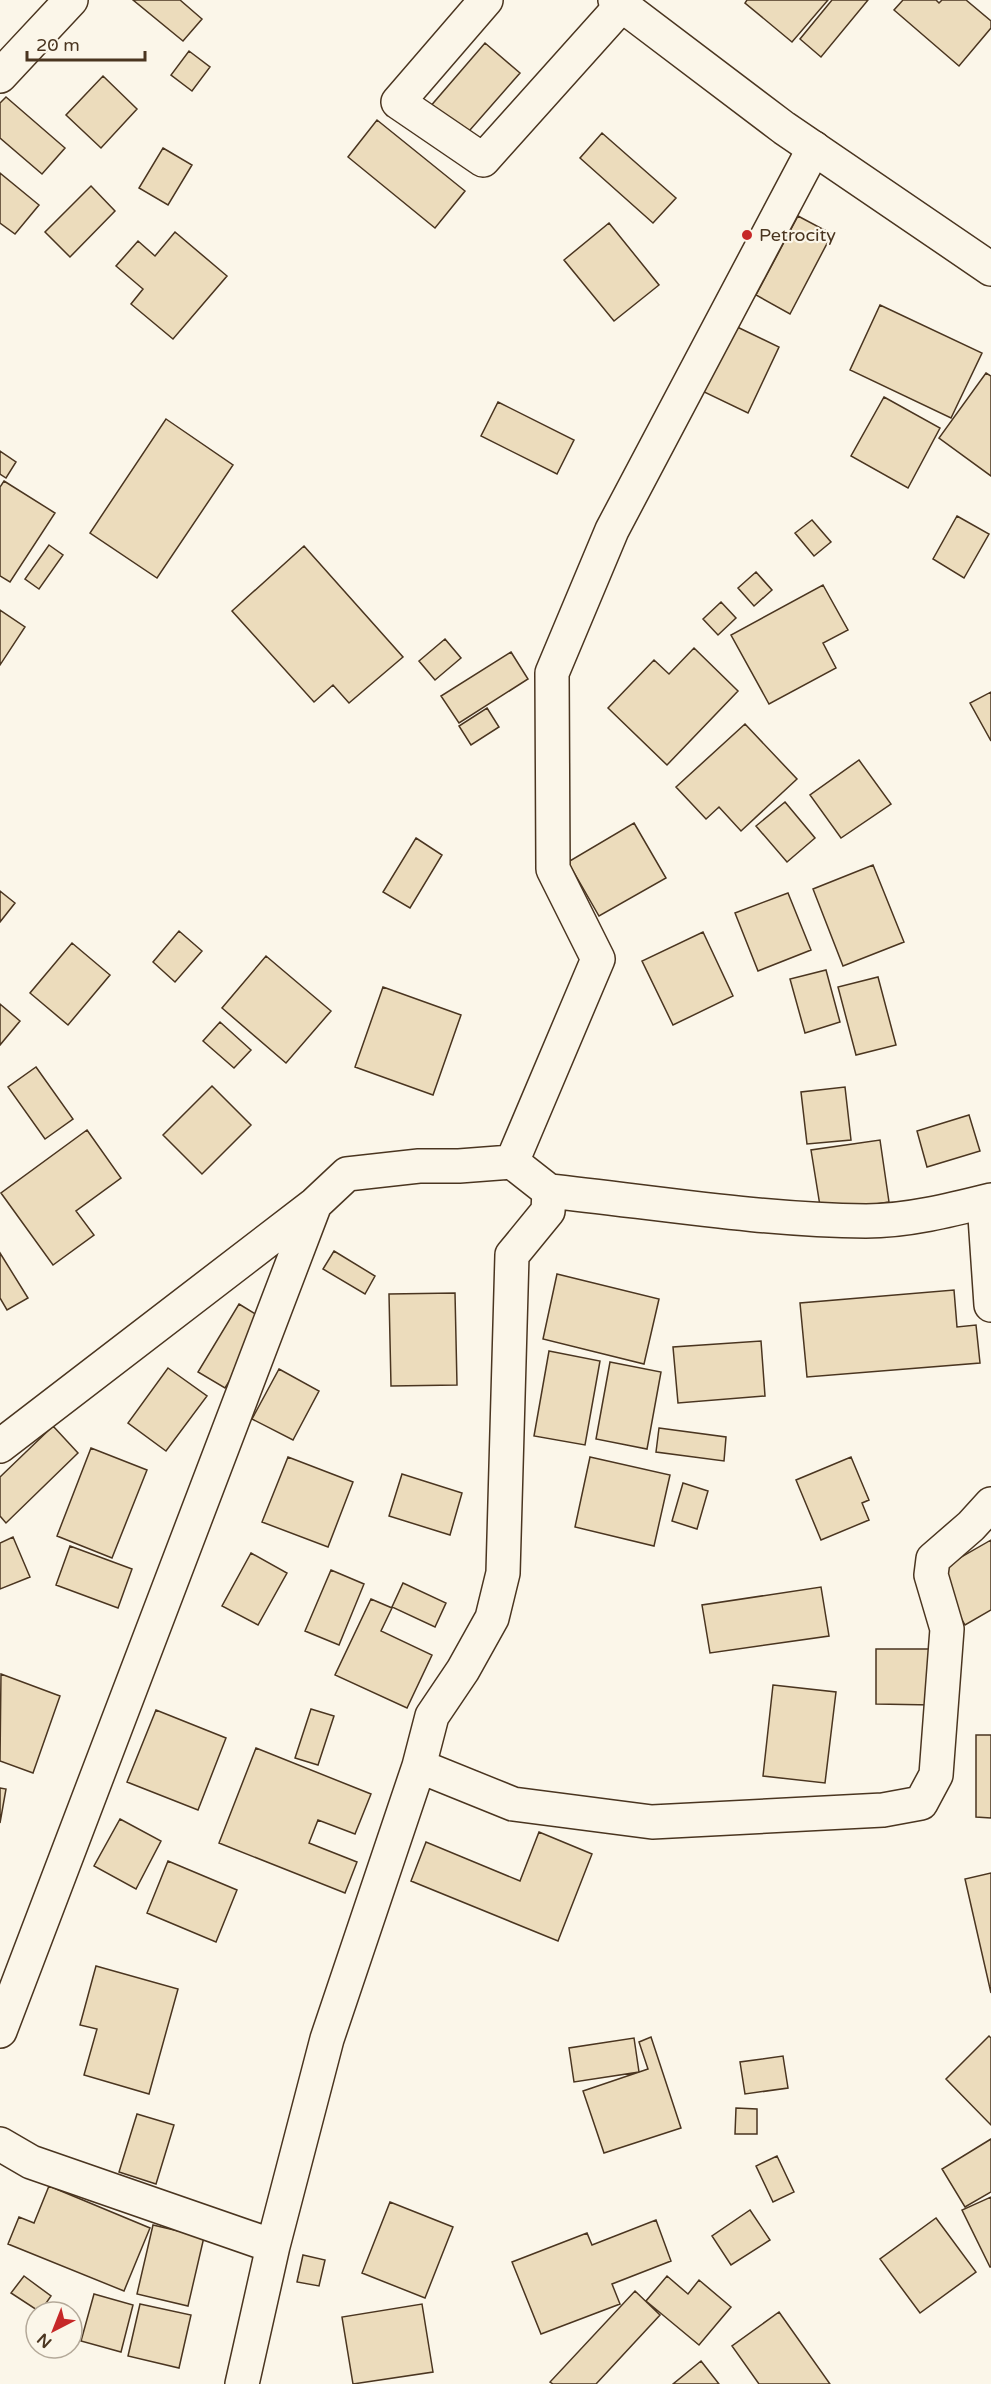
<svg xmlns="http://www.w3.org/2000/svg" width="991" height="2384" viewBox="0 0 991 2384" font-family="'Varela Round',sans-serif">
<rect width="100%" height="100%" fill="#fbf6e9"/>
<!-- building -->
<path fill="#ecdcbc" stroke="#4a3520" stroke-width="1.5" d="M133 0H180L202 19 183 41Z
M747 0H828L792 42 745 3Z
M832 0H868L821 57 800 39Z
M903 0H936L939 3 942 0H966L991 21V28L959 66 894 10Z
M485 43 520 73 463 138 429 108Z
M189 51 210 67 192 91 171 75Z
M103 76 137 109 101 148 66 115Z
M6 97 65 148 42 174 0 138V103Z
M377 120 465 191 435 228 348 157Z
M602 133 676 198 653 223 580 158Z
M163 148 192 165 168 205 139 188Z
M0 173 39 205 15 234 0 223Z
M91 186 115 211 70 257 45 232Z
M798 216 832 234 790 314 756 295Z
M609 223 659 285 614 321 564 260Z
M175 232 227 276 173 339 131 304 143 289 116 266 138 241 155 256Z
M880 305 982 353 951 418 850 370Z
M731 324 779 347 748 413 700 390Z
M986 373 991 376V476L939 438Z
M884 397 940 428 908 488 851 456Z
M498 402 574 440 557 474 481 436Z
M166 419 233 465 157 578 90 533Z
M0 451 16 462 6 478 0 474Z
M4 481 55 513 10 582 0 576V487Z
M957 516 989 534 964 578 933 559Z
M812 520 831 542 814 556 795 533Z
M49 545 63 555 39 589 25 579Z
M304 546 403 657 349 703 333 685 314 702 232 611Z
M756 572 772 590 754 606 738 588Z
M823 585 848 630 823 643 836 668 769 704 731 635Z
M721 602 736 618 718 635 703 619Z
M0 610 25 627 0 665Z
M445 639 461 658 435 680 419 661Z
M694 648 738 691 667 765 608 708 654 660 669 674Z
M511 652 528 679 459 723 441 696Z
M991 692V741L970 703Z
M487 708 499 727 471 745 459 726Z
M745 724 797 779 741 831 719 807 706 819 676 787Z
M859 760 891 804 841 838 810 795Z
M785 802 815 838 787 862 756 826Z
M634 823 666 878 599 916 568 862Z
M416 838 442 855 410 908 383 892Z
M873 865 904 942 843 966 813 889Z
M0 891 15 903 0 922Z
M788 893 811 950 758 971 735 913Z
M179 931 202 951 175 982 153 962Z
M703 932 733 996 673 1025 642 961Z
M72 943 110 975 68 1025 30 993Z
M266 956 331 1011 286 1063 222 1008Z
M826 970 840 1022 805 1033 790 979Z
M878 977 896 1045 856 1055 838 987Z
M383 987 461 1015 433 1095 355 1067Z
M0 1004 20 1021 0 1045Z
M220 1022 251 1050 234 1068 203 1041Z
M36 1067 73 1119 45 1139 8 1087Z
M212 1086 251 1125 202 1174 163 1135Z
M845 1087 851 1140 807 1144 801 1092Z
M969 1115 980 1151 927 1167 917 1131Z
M87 1130 121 1178 76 1211 94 1235 53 1265 1 1193Z
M880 1140 889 1202 821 1212 811 1150Z
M334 1251 375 1276 365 1294 323 1269Z
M0 1253 28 1298 7 1310 0 1298Z
M557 1274 659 1299 644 1364 543 1339Z
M954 1290 957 1327 976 1325 980 1363 807 1377 800 1303Z
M455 1293 457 1385 391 1386 389 1294Z
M239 1304 267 1321 225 1388 198 1372Z
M761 1341 765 1396 678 1403 673 1347Z
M549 1351 600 1361 585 1445 534 1436Z
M610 1362 661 1372 647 1449 596 1439Z
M168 1368 207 1396 166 1451 128 1423Z
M279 1369 319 1391 293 1440 252 1419Z
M53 1426 78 1453 6 1523 0 1516V1477Z
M659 1428 726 1437 724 1461 656 1452Z
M91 1448 147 1470 112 1558 57 1536Z
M288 1457 353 1482 328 1547 262 1522Z
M590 1457 670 1475 654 1546 575 1527Z
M851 1457 869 1500 862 1503 869 1520 821 1540 796 1480Z
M402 1474 462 1493 450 1535 389 1516Z
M683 1483 708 1491 697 1529 672 1521Z
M13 1537 30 1577 0 1589V1543Z
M991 1540V1610L965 1625 935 1572Z
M70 1546 132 1569 118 1608 56 1585Z
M251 1553 287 1573 258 1625 222 1606Z
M331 1570 364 1584 339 1645 305 1631Z
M403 1583 446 1603 435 1627 392 1607Z
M821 1587 829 1636 710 1653 702 1605Z
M371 1599 392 1608 381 1631 432 1655 407 1708 335 1675Z
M876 1649H933V1705L876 1704Z
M1 1674 60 1696 33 1773 0 1761Z
M773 1685 836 1692 825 1783 763 1776Z
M311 1709 334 1716 318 1765 295 1758Z
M156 1710 226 1738 198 1810 127 1782Z
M976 1735H991V1818L976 1817Z
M256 1748 371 1794 355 1834 318 1820 309 1843 357 1862 345 1893 219 1843Z
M0 1788 6 1789 0 1823Z
M120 1819 161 1841 136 1889 94 1866Z
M539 1832 592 1854 558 1941 411 1881 426 1842 520 1881Z
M168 1861 237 1890 216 1942 147 1913Z
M991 1873V1993L965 1879Z
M96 1966 178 1989 149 2094 84 2075 97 2029 80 2025Z
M989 2036 991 2038V2125L946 2079Z
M651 2037 681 2128 604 2153 583 2091 648 2069 639 2042Z
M634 2038 639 2072 574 2082 569 2048Z
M783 2056 788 2088 745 2094 740 2062Z
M736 2108 757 2109V2134H735Z
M137 2114 174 2125 156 2184 119 2172Z
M991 2139V2192L965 2207 942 2169Z
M777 2156 794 2192 773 2202 756 2166Z
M49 2186 150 2228 124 2291 8 2244 19 2217 34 2223Z
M991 2197V2267H990L962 2210Z
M390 2202 453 2227 425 2298 362 2273Z
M750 2210 770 2240 731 2265 712 2236Z
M936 2218 976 2272 920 2313 880 2259Z
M656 2220 671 2261 612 2284 620 2304 541 2334 512 2262 587 2233 592 2245Z
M153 2225 204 2237 188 2306 137 2294Z
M303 2255 325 2260 319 2286 297 2282Z
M24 2276 51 2296 40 2312 11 2293Z
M667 2276 688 2294 699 2280 731 2307 699 2345 646 2301Z
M635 2291 660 2315 596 2384H553L550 2382Z
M94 2294 133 2305 121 2352 81 2341Z
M140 2304 191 2315 179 2368 128 2356Z
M422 2304 433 2372 353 2384 342 2317Z
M779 2312 830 2384H759L732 2346Z
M701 2361 719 2384H673Z"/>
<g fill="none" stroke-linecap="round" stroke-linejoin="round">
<defs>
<path id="street" d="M486 0 398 102 483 160 622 5
M0 76 71 0
M512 1162 598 959 553 869 552 673 612 530 814 148
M984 1202 991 1305
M0 1446 315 1204 347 1174 419 1166H459L512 1162 549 1191
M419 1766 513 1804 652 1822 883 1810 921 1803 936 1775 947 1629 931 1575 933 1559 971 1526 991 1504
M0 2031 315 1204
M0 2144 31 2162 273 2246
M242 2384 273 2246 327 2039 419 1766 432 1716 463 1670 492 1618 503 1573 512 1255 548 1211 549 1191C653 1202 760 1220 866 1221 907 1221 951 1210 991 1200"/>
<path id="secondary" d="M615 0 784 128 991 269"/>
</defs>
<!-- street casing -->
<use href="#street" stroke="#4a3520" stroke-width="36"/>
<!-- secondary casing -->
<use href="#secondary" stroke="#4a3520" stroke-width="36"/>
<!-- street -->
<use href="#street" stroke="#fbf6e9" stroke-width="33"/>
<!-- secondary -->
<use href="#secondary" stroke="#fbf6e9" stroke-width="33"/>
</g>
<!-- markers -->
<circle fill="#c62828" stroke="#fbf6e9" stroke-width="2" cx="747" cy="235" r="6"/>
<g text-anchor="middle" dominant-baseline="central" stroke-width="4.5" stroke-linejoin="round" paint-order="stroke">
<!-- poi labels -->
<g font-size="18" fill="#4a3520" stroke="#fbf6e9" text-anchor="start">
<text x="759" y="235">Petrocity</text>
</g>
</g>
<!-- north arrow -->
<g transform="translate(54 2330) rotate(222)"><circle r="28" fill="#fbf6e9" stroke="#b4a999" stroke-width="1.5"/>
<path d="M0-4.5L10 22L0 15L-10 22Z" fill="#c62828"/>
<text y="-9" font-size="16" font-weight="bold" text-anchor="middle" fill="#4a3520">N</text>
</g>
<!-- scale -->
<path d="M27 51v9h118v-9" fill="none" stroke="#4a3520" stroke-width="3"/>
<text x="36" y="51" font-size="18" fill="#4a3520" stroke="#fbf6e9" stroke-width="4.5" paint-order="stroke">20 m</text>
</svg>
